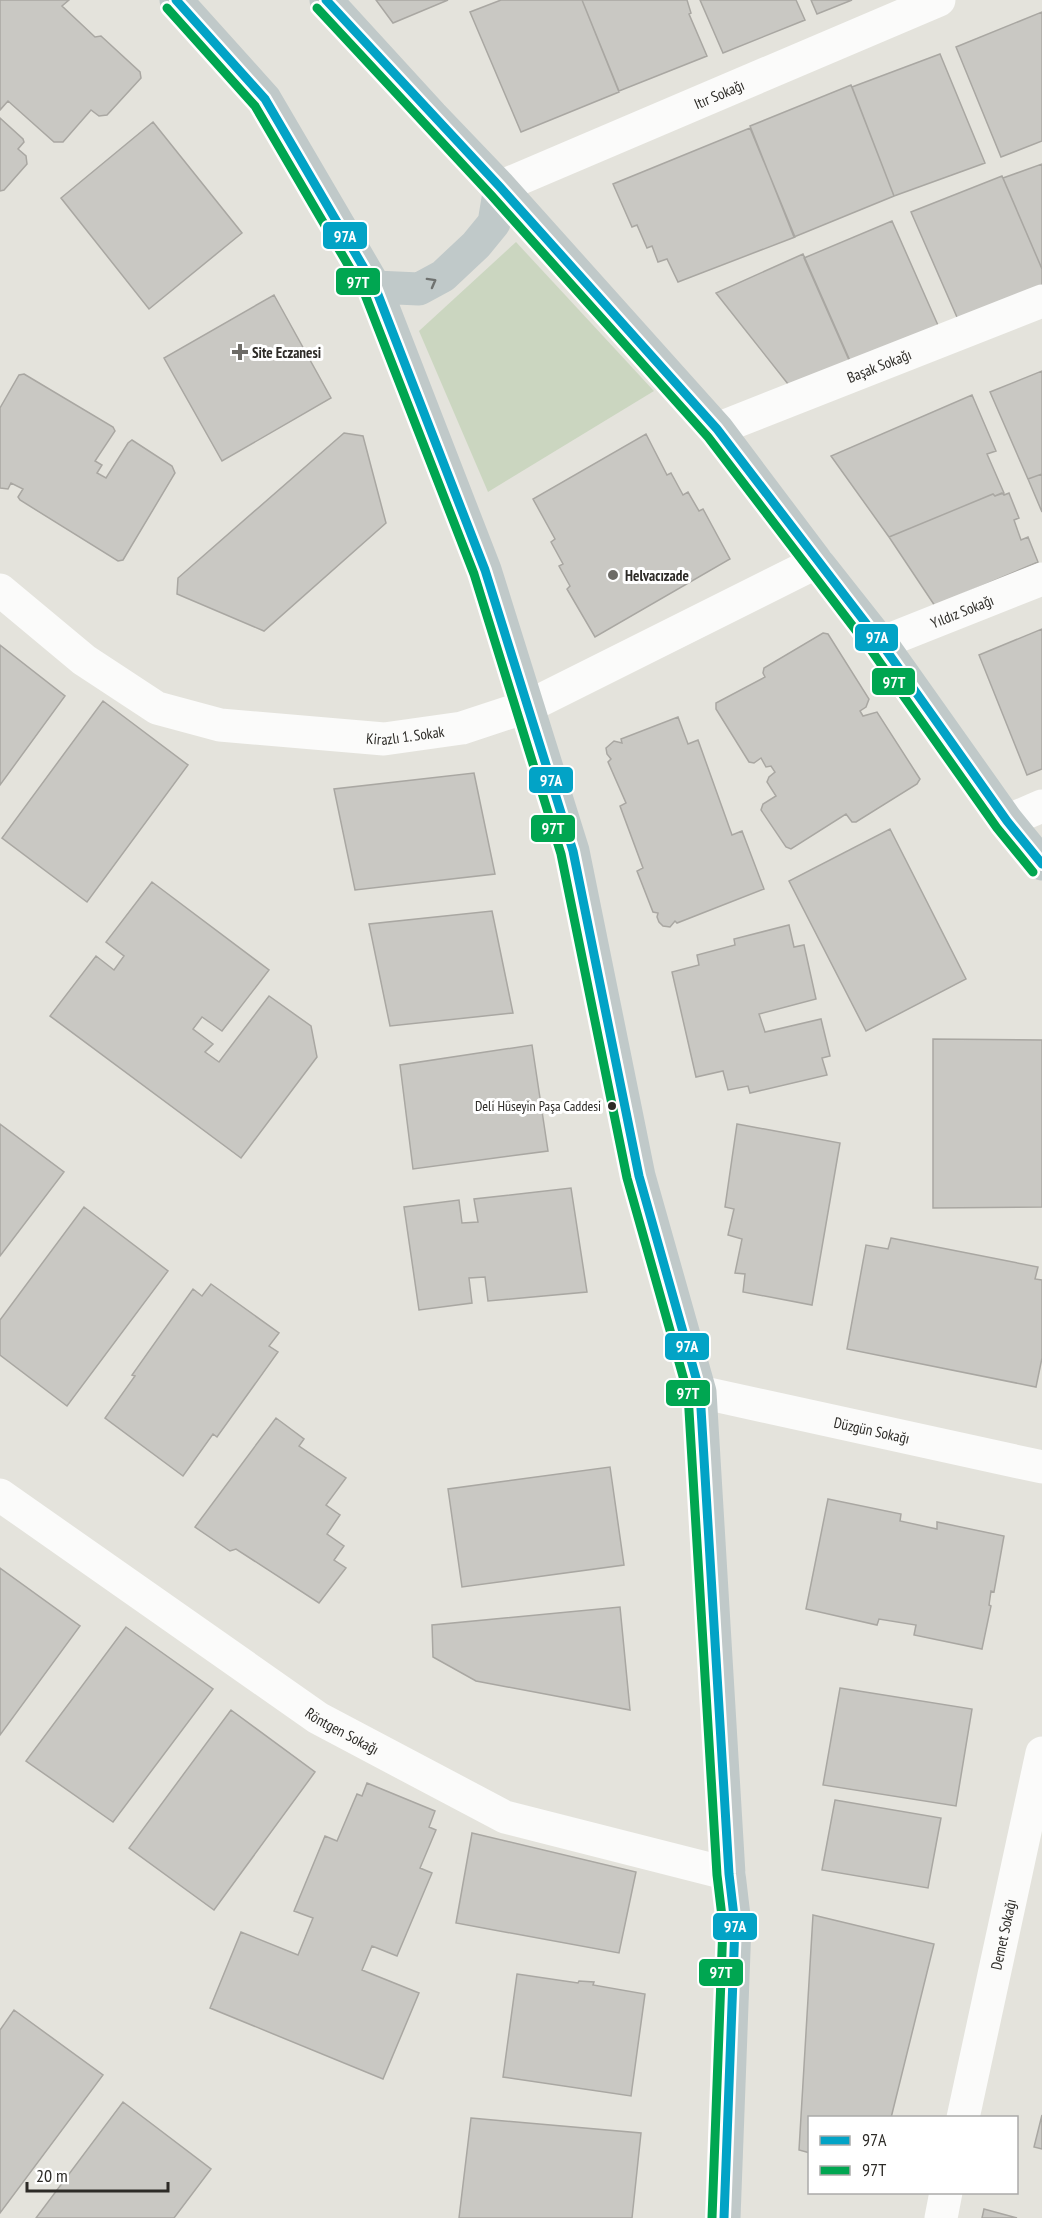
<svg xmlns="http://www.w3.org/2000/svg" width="1042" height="2218" viewBox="0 0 1042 2218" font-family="'PT Sans Narrow',sans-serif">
<rect width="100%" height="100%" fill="#e4e3dc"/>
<!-- green -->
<path fill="#cbd6c0" d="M516 242 654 391 488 492 419 331Z"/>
<!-- building -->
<path fill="#c9c8c3" stroke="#a9a7a2" stroke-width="1.5" d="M0 0H69L62 6 95 37 101 36 140 72 141 78 107 115 99 116 91 110 63 142H54L8 101 0 110Z
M376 0H448L393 23Z
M501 0H582L619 92 521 132 470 12Z
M582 0H687L691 13 689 14 707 56 619 91Z
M700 0H796L805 20 723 53Z
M811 0H852L817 14Z
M1042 12V141L1001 157 956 47Z
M940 54 985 163 894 196 852 87Z
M851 85 894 196 794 237 750 126Z
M0 118 23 139 24 142 18 149 26 156 27 164 4 190 0 191Z
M153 122 242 233 149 309 61 198Z
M750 128 795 237 678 282 667 259 658 262 652 246 647 248 637 225 632 227 613 184Z
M1042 164V269L1003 178Z
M1002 176 1042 269V292L960 324 911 212Z
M892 221 941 332 853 369 804 258Z
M803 254 851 363 792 389 716 293Z
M274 295 331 398 222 461 164 358Z
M1042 371V474L1028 479 990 392Z
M24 374 113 427 115 431 95 461 102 465 97 473 106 478 128 443 132 440 172 466 175 473 123 560 118 561 20 500 18 497 23 489 11 483 8 489 0 488V408L19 375Z
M972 395 996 451 987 454 1004 493 995 496 993 494 889 537 831 456Z
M344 433 363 436 386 523 264 631 177 594 178 578Z
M646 434 667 475 671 473 683 495 688 492 699 511 703 509 730 559 595 637 567 589 570 586 559 566 563 564 551 542 555 539 533 499Z
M1042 474V512L1028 479Z
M1002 493 1004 495 1009 493 1019 518 1014 520 1021 540 1028 537 1038 562 935 606 889 537 993 494 995 496Z
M1042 629V769L1027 775 979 655Z
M823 633 828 634 869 699 866 707 860 711 863 716 877 712 920 779 917 784 856 822H852L846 814 791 849 786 847 761 810 763 804 776 796 767 782 769 777 775 772 771 766 766 767 761 758 754 763 749 762 716 709V703L765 677 763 673 764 668Z
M0 645 65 696 0 785Z
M103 701 188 765 87 902 2 838Z
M678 717 688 744 698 740 732 835 742 831 764 889 677 923 675 921 670 927 663 926 659 922 657 917 658 913 653 912 637 871 643 868 620 806 626 803 608 762 611 759 607 754 606 748 614 741 622 743 621 739Z
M474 773 495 874 355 890 334 789Z
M890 829 966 979 866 1031 789 881Z
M152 882 269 970 222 1031 202 1017 193 1029 213 1044 205 1052 219 1062 269 996 311 1026 317 1057 241 1158 50 1016 96 956 114 970 124 956 106 942Z
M492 911 513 1013 390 1026 369 924Z
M789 925 794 947 804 945 816 999 759 1014 765 1032 821 1019 830 1056 822 1058 827 1075 750 1093 748 1086 728 1090 723 1071 696 1077 672 972 699 965 697 955 735 945 734 939Z
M933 1039 1042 1040V1207L933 1208Z
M532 1045 548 1151 413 1169 400 1065Z
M0 1124 64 1172 0 1256Z
M737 1124 840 1143 812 1305 743 1292 745 1274 735 1273 742 1239 728 1235 734 1209 725 1207Z
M571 1188 587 1292 488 1301 485 1277 469 1278 472 1303 419 1310 404 1207 459 1200 462 1223 478 1222 474 1199Z
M84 1207 168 1271 67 1406 0 1355V1320Z
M891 1238 1038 1267 1035 1279 1042 1280V1358L1036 1387 847 1349 866 1245 888 1249Z
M211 1284 279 1333 269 1346 278 1352 217 1437 213 1434 183 1476 105 1418 135 1376 132 1375 193 1289 202 1296Z
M276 1418 304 1439 299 1446 346 1478 326 1505 340 1515 327 1534 344 1546 334 1560 346 1568 319 1603 236 1549 230 1551 195 1527Z
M610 1467 624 1565 462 1587 448 1489Z
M828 1499 901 1514 900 1521 937 1529V1522L1004 1536 994 1592 991 1591 989 1605 991 1606 982 1649 914 1635 916 1625 879 1619 877 1625 806 1609Z
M0 1568 80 1626 0 1735Z
M620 1607 630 1710 476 1681 433 1657 432 1625Z
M126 1627 213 1689 113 1822 26 1761Z
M840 1688 972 1709 956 1806 823 1785Z
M231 1710 315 1772 214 1910 129 1848Z
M367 1783 435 1811 429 1827 436 1830 420 1868 432 1873 397 1956 372 1946 362 1970 419 1993 383 2079 210 2008 241 1932 298 1955 313 1918 294 1911 325 1836 337 1841 357 1794 362 1796Z
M835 1800 941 1818 928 1888 822 1870Z
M472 1833 636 1872 619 1953 456 1923Z
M813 1915 934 1944 891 2118H810V2153L799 2150Z
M517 1974 578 1983 579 1981 594 1982 593 1985 645 1994 631 2096 503 2077Z
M14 2010 103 2075 0 2213V2030Z
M123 2102 211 2169 174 2218H36Z
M1042 2115V2149L1034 2147Z
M471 2118 641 2133 632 2218H459Z
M984 2209 1017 2218H982Z"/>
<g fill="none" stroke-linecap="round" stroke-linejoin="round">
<!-- minor -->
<g stroke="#fbfbfa" stroke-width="33">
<path id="s1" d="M500 187 939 0"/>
<path id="s2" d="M717 429 1042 301"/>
<path id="s3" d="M0 590 84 660 157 708 220 725 384 739 462 728 529 706 817 562"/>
<path id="s4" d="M881 643 1042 579"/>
<path d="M1007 821 1042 806"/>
<path id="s5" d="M700 1392 1042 1467"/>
<path id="s6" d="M0 1495 318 1718 505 1817 729 1874"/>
<path id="s7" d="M963 2118 1042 1753"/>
<path d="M941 2218 946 2192"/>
</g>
<!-- major -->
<path stroke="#c0c9c9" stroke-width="33" d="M176 0 265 99 375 287 485 570 573 851 639 1176 700 1392 729 1874 735 1925 724 2218
M326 0 432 116 500 187 717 429 817 562 881 643 1007 821 1042 864
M375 287 419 289 443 276 476 245 494 223 500 187"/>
<defs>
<path id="bus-1" d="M176 0 265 99 375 287 485 570 573 851 639 1176 700 1392 729 1874 735 1925 724 2218
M326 0 500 187 717 429 881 643 1007 821 1042 864"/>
<path id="bus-2" d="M167 8 255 106 364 292 474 574 561 854 627 1178 688 1394 717 1875 723 1925 712 2218
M317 8 491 195 708 437 871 650 997 828 1033 872"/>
</defs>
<!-- bus-1 casing -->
<use href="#bus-1" stroke="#fff" stroke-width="14"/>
<!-- bus-2 casing -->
<use href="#bus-2" stroke="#fff" stroke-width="14"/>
<!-- bus-1 -->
<use href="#bus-1" stroke="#02a3c6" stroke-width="9"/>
<!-- bus-2 -->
<use href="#bus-2" stroke="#00a651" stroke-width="9"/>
</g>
<!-- one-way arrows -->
<defs><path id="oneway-chevron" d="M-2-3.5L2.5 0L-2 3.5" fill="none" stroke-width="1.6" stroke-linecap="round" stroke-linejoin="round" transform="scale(1.5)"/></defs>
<use stroke="#6f7270" href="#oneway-chevron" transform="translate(432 282) rotate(-29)"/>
<!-- markers -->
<g fill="#6d6b66" stroke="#fff" stroke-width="2">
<path d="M237 343h6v6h6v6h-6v6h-6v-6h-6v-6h6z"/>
<circle cx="613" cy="575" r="6"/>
</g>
<circle fill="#2d2b27" stroke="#fff" stroke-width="2" cx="612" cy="1106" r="5"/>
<g text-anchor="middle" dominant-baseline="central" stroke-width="6" stroke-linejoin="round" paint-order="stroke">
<!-- bus labels -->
<g font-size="14" fill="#2d2b27" stroke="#fff" text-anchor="end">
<text x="601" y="1106">Deli Hüseyin Paşa Caddesi</text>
</g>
<!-- street labels -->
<g font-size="15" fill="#2d2b27" stroke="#fff">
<text stroke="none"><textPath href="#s1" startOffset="238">Itır Sokağı</textPath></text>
<text stroke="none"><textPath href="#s2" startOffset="174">Başak Sokağı</textPath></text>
<text stroke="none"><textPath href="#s4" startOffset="87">Yıldız Sokağı</textPath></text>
<text stroke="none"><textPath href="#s3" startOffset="448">Kirazlı 1. Sokak</textPath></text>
<text stroke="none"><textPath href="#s5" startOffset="176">Düzgün Sokağı</textPath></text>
<text stroke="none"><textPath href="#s6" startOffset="416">Röntgen Sokağı</textPath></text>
<text stroke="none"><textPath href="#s7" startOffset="188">Demet Sokağı</textPath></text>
</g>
<!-- poi labels -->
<g font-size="15" font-weight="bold" fill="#2d2b27" stroke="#fff" text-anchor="start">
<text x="252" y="352">Site Eczanesi</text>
<text x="625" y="575">Helvacızade</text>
</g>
</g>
<g stroke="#fff" stroke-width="2">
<rect x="322" y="221" width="46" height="29" rx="6" fill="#02a3c6"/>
<rect x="335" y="267" width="46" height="29" rx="6" fill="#00a651"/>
<rect x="854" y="623" width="45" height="29" rx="6" fill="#02a3c6"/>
<rect x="871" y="667" width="45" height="29" rx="6" fill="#00a651"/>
<rect x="528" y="766" width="46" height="28" rx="6" fill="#02a3c6"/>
<rect x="530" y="814" width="46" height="29" rx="6" fill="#00a651"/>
<rect x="664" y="1332" width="46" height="29" rx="6" fill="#02a3c6"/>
<rect x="665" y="1379" width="46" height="28" rx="6" fill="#00a651"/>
<rect x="712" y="1912" width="46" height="29" rx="6" fill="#02a3c6"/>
<rect x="698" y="1958" width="46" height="29" rx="6" fill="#00a651"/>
</g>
<g font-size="16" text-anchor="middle" font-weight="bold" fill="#fff">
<text x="345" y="242">97A</text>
<text x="358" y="288">97T</text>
<text x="877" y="643">97A</text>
<text x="894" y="688">97T</text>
<text x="551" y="786">97A</text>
<text x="553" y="834">97T</text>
<text x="687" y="1352">97A</text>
<text x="688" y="1399">97T</text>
<text x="735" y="1932">97A</text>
<text x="721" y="1978">97T</text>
</g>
<!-- legend -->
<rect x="808" y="2116" width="210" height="78" fill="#ffffff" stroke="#abaaa9" stroke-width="1.5"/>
<rect x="820" y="2136" width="30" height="9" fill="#02a3c6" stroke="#abaaa9" stroke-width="1.5"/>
<text x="862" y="2146" font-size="18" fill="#2d2b27">97A</text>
<rect x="820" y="2166" width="30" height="9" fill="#00a651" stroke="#abaaa9" stroke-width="1.5"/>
<text x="862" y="2176" font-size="18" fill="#2d2b27">97T</text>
<!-- scale -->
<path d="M27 2182v9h141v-9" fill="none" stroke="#2d2b27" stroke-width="3"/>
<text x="36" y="2182" font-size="18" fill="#2d2b27" stroke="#ffffff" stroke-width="4.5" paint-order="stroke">20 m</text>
</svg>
